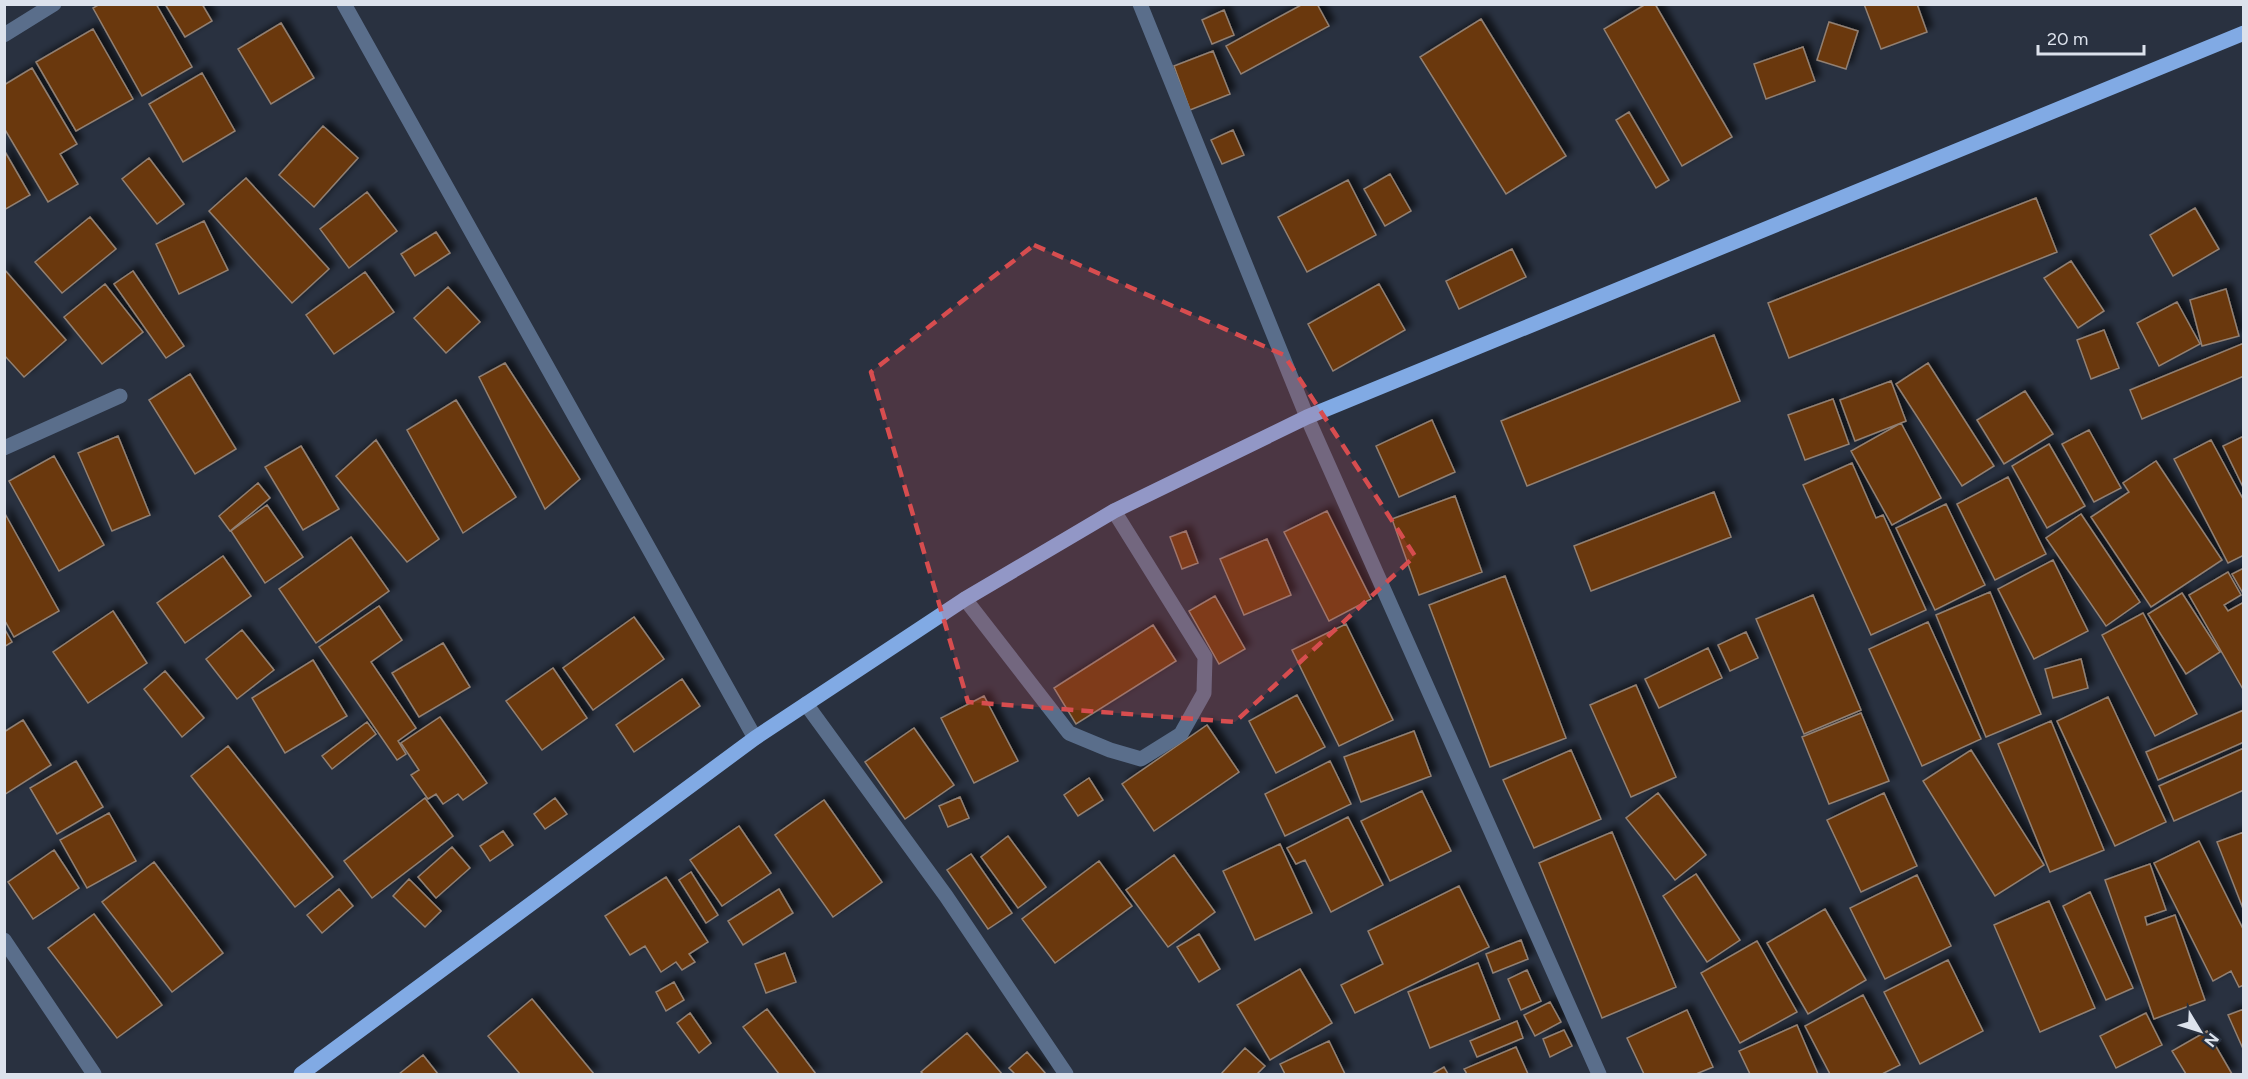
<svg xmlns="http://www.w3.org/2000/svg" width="2248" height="1079" viewBox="0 0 2248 1079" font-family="Figtree,sans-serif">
<defs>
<filter id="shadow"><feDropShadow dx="5.5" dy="-5.5" stdDeviation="3" flood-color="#0009"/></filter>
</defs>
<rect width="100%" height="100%" fill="#293140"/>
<!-- building -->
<path fill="#6a3708" stroke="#928073" stroke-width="1.5" filter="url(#shadow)" d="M100 4H156L192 67 142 96 93 8Z
M165 4H202L212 21 185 37Z
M1303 4H1317L1329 26 1241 74 1226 46Z
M1646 4H1655L1732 137 1682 166 1604 29Z
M1864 4H1917L1927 32 1881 49Z
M1224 10 1234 35 1212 44 1202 20Z
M1481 19 1566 156 1506 194 1420 57Z
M1829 22 1858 31 1846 69 1817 60Z
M281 23 314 78 271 104 238 49Z
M93 29 133 99 76 131 36 62Z
M1803 47 1815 81 1766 99 1754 64Z
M1213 51 1230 94 1190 110 1174 66Z
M32 68 77 144 60 154 78 184 48 202 4 128V85Z
M202 73 235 131 183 162 149 104Z
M1629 112 1669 180 1656 188 1616 120Z
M323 126 358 158 314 207 279 175Z
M1233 130 1244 155 1222 164 1211 140Z
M4 150 30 195 4 210Z
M149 158 184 204 157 224 122 179Z
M1390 174 1411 211 1385 226 1364 189Z
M246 178 329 269 292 303 209 211Z
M1348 180 1376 235 1307 272 1278 217Z
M367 192 397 231 349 268 320 229Z
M2036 198 2057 252 1789 358 1768 303Z
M2195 208 2219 249 2173 276 2150 235Z
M90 217 116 249 62 293 35 262Z
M204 221 228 270 179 294 156 244Z
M436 232 450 253 415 276 401 254Z
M1512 249 1526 277 1459 309 1446 281Z
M2071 261 2104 311 2078 328 2044 278Z
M4 269 66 340 24 377 4 355Z
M133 271 184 346 166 358 114 284Z
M365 272 394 312 334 354 306 315Z
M105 284 143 332 102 364 64 317Z
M1379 284 1405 330 1333 371 1308 324Z
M448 287 480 322 446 353 414 318Z
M2226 289 2239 336 2202 346 2190 300Z
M2177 302 2200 344 2159 366 2137 323Z
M2104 330 2119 368 2091 379 2077 340Z
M1714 335 1740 401 1527 486 1501 421Z
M2244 343V376L2142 419 2130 390Z
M505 363 580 479 545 509 479 377Z
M1928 363 1994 466 1962 486 1896 384Z
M190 374 236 449 195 474 149 400Z
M1891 381 1906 421 1855 441 1840 400Z
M2025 391 2053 434 2004 464 1977 420Z
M1833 399 1849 444 1805 460 1788 415Z
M456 400 516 497 463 533 407 430Z
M1432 420 1455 472 1399 497 1376 446Z
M1901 423 1941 498 1892 525 1851 451Z
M2089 430 2121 488 2094 502 2062 444Z
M118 436 150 515 112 531 78 453Z
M2244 436V489L2223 446Z
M376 440 439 539 407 562 336 476Z
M2211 440 2244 501V555L2228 563 2174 459Z
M2049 444 2085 506 2047 528 2012 466Z
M301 446 339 509 303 530 265 467Z
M54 456 104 545 59 571 9 481Z
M2156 461 2222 560 2151 607 2091 517 2129 492 2123 483Z
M1852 463 1876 518 1883 515 1926 610 1871 635 1803 485Z
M2008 477 2046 554 1995 580 1957 504Z
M258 483 270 498 230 531 219 516Z
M1714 492 1731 537 1591 591 1574 546Z
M1455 496 1482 572 1419 595 1392 519Z
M1946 504 1985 585 1935 610 1896 528Z
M267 505 303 557 265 583 231 531Z
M1327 511 1371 599 1329 621 1284 532Z
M4 512 59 611 14 637 4 619Z
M2081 514 2140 602 2106 626 2046 538Z
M1186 531 1198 563 1182 569 1170 537Z
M351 537 389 591 316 643 279 589Z
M1267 539 1291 595 1244 615 1220 559Z
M223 556 251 596 185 643 157 603Z
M2053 560 2088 631 2034 659 1998 589Z
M2244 568V595L2232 574Z
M2228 572 2241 595 2224 605 2228 611 2244 602V691L2189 595Z
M1505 576 1566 738 1490 767 1429 605Z
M1990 592 2041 714 1986 737 1936 615Z
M2182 593 2220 652 2186 674 2148 614Z
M1813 595 1861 710 1804 734 1756 619Z
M1215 596 1245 649 1219 664 1189 611Z
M379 606 402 640 371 662 416 728 398 741 406 754 397 760 319 647Z
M113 611 147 663 88 703 53 652Z
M2143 613 2197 714 2155 736 2102 635Z
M634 617 664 659 593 710 563 668Z
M1928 622 1981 739 1922 766 1869 649Z
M1346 624 1393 720 1339 746 1292 650Z
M1153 625 1176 661 1076 724 1054 688Z
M4 628 12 642 4 647Z
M242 630 274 670 237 699 206 659Z
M1746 632 1758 658 1730 671 1718 645Z
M443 643 470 687 419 717 392 673Z
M1708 648 1722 678 1659 708 1645 679Z
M2081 659 2088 688 2053 698 2045 669Z
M313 660 347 716 285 753 252 698Z
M553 668 587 718 542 750 506 701Z
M165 671 204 718 182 737 144 689Z
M682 679 700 706 634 752 616 725Z
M1636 685 1676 777 1631 797 1590 705Z
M1297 695 1325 747 1276 773 1249 721Z
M984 696 1018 761 974 783 941 718Z
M2108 697 2166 822 2115 846 2057 721Z
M2244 710V742L2158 780 2146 752Z
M1861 713 1889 781 1829 804 1802 737Z
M440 717 487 783 463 800 458 794 443 804 436 794 428 799 411 775 419 770 401 743Z
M23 720 51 765 4 795V732Z
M2051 721 2104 850 2050 872 1998 744Z
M367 722 376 734 332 769 322 756Z
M1207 725 1239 772 1154 831 1122 784Z
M914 728 954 785 905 819 865 762Z
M1414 731 1431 776 1361 802 1344 757Z
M228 746 333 877 295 907 191 776Z
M2244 748V790L2174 821 2159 786Z
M1571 750 1601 819 1534 848 1503 780Z
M1971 750 2044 865 1995 896 1923 781Z
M76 761 103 807 57 834 30 788Z
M1330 761 1351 804 1285 836 1265 794Z
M1089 778 1103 800 1078 816 1064 795Z
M1422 791 1451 851 1390 881 1361 821Z
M1658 793 1706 855 1675 880 1626 818Z
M1884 793 1917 866 1861 892 1827 820Z
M960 797 969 818 948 827 939 806Z
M425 798 453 836 372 898 344 861Z
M555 798 567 814 545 829 534 814Z
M824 800 882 882 833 917 775 835Z
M109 813 136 861 87 888 60 840Z
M1348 817 1383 885 1331 912 1305 860 1296 864 1287 848Z
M739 826 771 873 722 906 690 860Z
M503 831 513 845 490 861 480 846Z
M1612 832 1676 987 1602 1018 1539 863Z
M2244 832V911L2217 842Z
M1008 836 1046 887 1018 908 981 857Z
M2199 841 2244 931V985L2239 987 2231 971 2213 981 2154 863Z
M1280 844 1312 913 1255 940 1223 871Z
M452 847 470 868 436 898 418 877Z
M54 850 79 888 33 919 8 882Z
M971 854 1012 913 988 929 947 870Z
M1174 855 1215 912 1168 947 1126 890Z
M1099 861 1132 906 1055 963 1022 919Z
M154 862 223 953 172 992 102 902Z
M2150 864 2166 910 2145 917 2147 925 2175 915 2205 1000 2154 1019 2105 880Z
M691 872 718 915 706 923 679 880Z
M1696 874 1740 940 1707 962 1663 896Z
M1917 875 1951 946 1885 979 1850 908Z
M666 877 708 942 689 954 695 962 682 970 676 962 661 972 645 946 630 955 605 916Z
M409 879 441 911 425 927 393 896Z
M1459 886 1489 947 1355 1013 1341 985 1383 964 1368 931Z
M339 889 353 906 322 933 307 915Z
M779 889 793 913 743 945 728 921Z
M2090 892 2133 988 2106 1000 2063 906Z
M2049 901 2095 1008 2040 1032 1994 925Z
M1825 909 1866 980 1808 1014 1767 943Z
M94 914 162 1005 117 1038 48 948Z
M1199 934 1220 969 1199 982 1177 947Z
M1521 940 1528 959 1493 973 1486 954Z
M1757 941 1797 1012 1740 1043 1701 973Z
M785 953 796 982 766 993 755 964Z
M1948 960 1983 1031 1920 1064 1884 992Z
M1478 963 1500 1019 1430 1048 1408 992Z
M1300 969 1332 1023 1270 1060 1237 1005Z
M1527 970 1541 1001 1521 1010 1508 979Z
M674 982 684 1000 666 1011 656 992Z
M1863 995 1900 1065 1882 1074H1830L1805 1026Z
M532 999 594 1074H520L488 1036Z
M1550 1002 1561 1022 1535 1036 1524 1015Z
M767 1009 816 1074H779L743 1027Z
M2244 1009V1051L2228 1015Z
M1687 1010 1713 1067 1696 1074H1644L1627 1038Z
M690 1013 711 1043 699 1053 677 1023Z
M2146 1013 2162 1045 2116 1068 2100 1036Z
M1517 1021 1523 1038 1477 1057 1470 1041Z
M1797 1025 1818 1074H1750L1739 1051Z
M1564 1030 1572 1046 1550 1057 1543 1039Z
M2207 1031 2232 1074H2186L2172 1051Z
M967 1033 1002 1074H924L921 1072Z
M1329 1041 1345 1074H1285L1280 1064Z
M1516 1047 1528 1074H1467L1464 1069Z
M1245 1048 1265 1066 1257 1074H1221Z
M1027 1052 1046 1074H1015L1009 1068Z
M423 1055 438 1074H399Z
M1444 1067 1448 1074H1432Z"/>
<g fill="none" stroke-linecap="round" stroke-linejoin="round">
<!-- minor -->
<path stroke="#5a6e8b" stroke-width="15" d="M344 4 755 738
M1140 4 1307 417 1599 1074
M4 35 54 4
M4 448 120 396
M965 599 1069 733 1110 750 1141 759 1181 734 1204 693 1205 657 1114 511
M806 704 946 896 1066 1074
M4 940 94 1074"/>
<!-- major -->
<path stroke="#81aae4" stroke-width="15" d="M301 1074 755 738 965 599 1114 511 1307 417 2244 33"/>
</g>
<!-- marked area -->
<path fill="#d74d4f" fill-opacity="0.2" stroke="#d74d4f" stroke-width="4.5" stroke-dasharray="12 8" stroke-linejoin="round" d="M1034 245 1284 355 1415 556 1235 722 968 702 871 372Z"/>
<!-- border -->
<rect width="2248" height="1079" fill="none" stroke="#dce2ec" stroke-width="12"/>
<!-- north arrow -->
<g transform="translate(2200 1031) rotate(128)" stroke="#293140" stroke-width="4.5" paint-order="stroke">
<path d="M0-4.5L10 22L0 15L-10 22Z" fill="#dce2ec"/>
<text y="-9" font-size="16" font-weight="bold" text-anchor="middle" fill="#dce2ec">N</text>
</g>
<!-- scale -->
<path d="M2038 45v9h106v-9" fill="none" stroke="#dce2ec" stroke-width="3"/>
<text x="2047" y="45" font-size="18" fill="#dce2ec" stroke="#293140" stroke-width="4.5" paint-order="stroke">20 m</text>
</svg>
